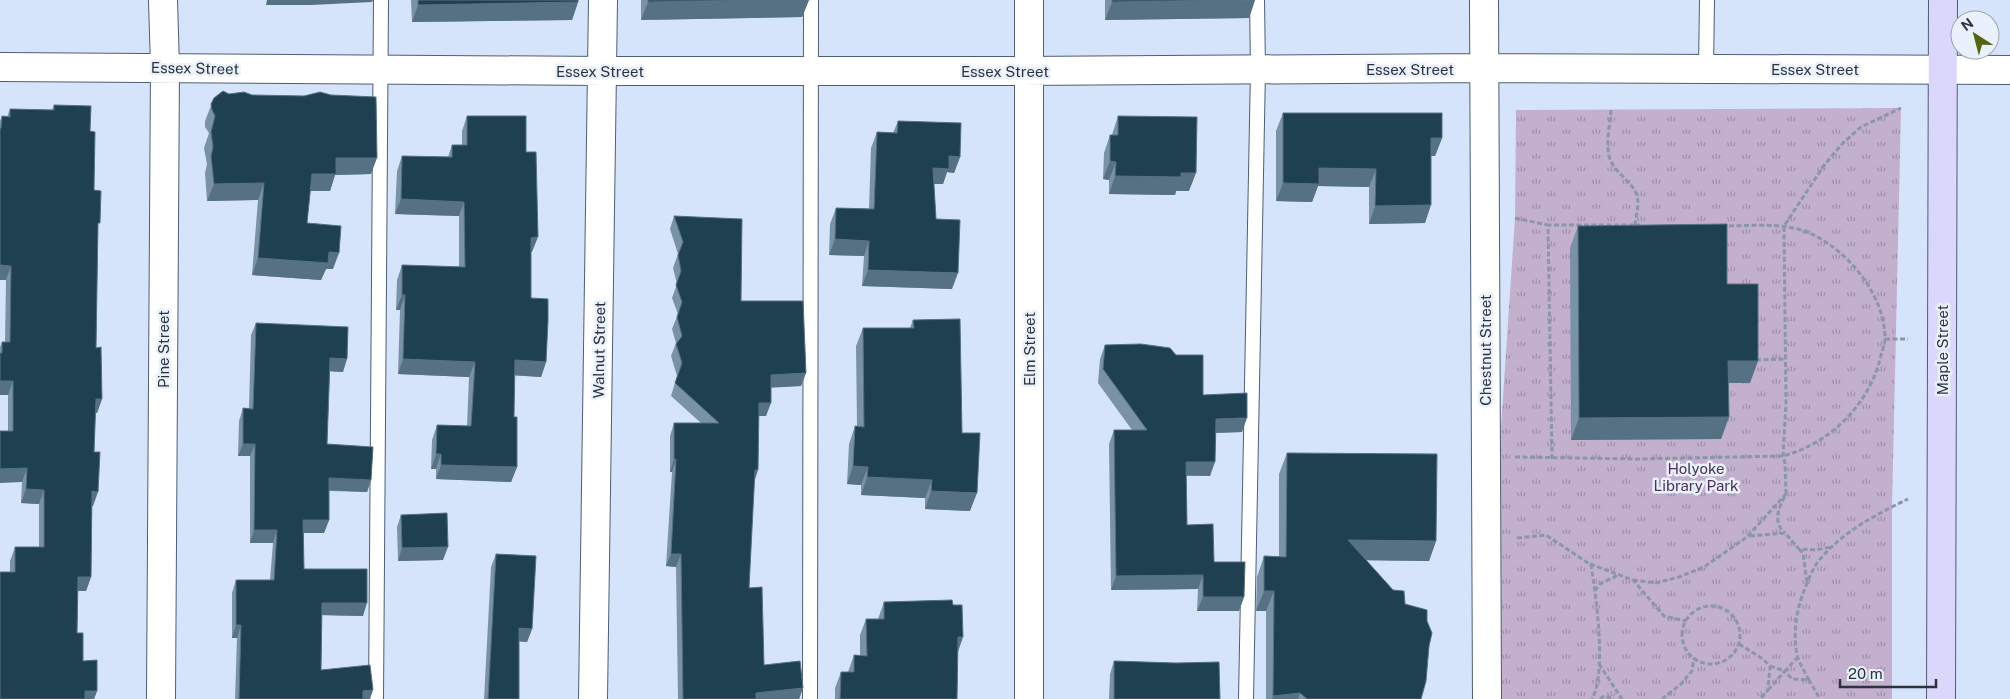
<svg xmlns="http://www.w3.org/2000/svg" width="2010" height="699" viewBox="0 0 2010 699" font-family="'Public Sans',sans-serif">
<defs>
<pattern id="park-tufts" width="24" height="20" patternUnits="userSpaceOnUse" patternTransform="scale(1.25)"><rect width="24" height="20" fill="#c3afce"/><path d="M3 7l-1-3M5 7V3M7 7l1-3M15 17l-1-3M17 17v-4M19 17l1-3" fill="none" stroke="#9f8fa8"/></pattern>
</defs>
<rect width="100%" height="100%" fill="#d5e4fa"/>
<!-- park -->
<path fill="url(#park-tufts)" d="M1901 108 1892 507V699H1498V472L1515 218 1516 110Z"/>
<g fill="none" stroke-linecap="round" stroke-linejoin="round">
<defs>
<path id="service" d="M1706 69 1707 0
M376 699 381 0
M810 699 811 0
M1246 699 1258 69 1257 0"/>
<path id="minor" d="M1029 0V699
M1484 0 1487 699
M0 67 603 71H1021L1484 68 2010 70
M161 699 165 67 163 0
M593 699 603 0"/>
<path id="secondary" d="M1941 699 1943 0"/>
</defs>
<!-- service casing -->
<use href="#service" stroke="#4e5e75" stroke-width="16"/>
<!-- minor casing -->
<use href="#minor" stroke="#4e5e75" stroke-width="30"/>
<!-- secondary casing -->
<use href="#secondary" stroke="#4e5e75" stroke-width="30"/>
<!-- path -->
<path stroke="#8b96a7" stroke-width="3" stroke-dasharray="5 2.5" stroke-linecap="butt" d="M1611 110C1610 125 1606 141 1609 156 1614 175 1637 182 1638 202 1638 209 1636 217 1635 225
M1515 218 1548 225
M1885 339H1908
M1756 360 1784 359
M1515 457 1639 459 1783 456C1831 443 1870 404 1881 355 1883 349 1885 343 1885 337 1884 293 1846 248 1807 232 1781 222 1751 226 1724 226
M1552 459 1548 225H1640
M1786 494 1785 463 1783 456 1786 403 1784 226 1825 164 1843 143 1861 127 1901 108
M1750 536 1785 533 1799 549 1815 550 1831 547
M1517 538 1546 535 1591 565C1596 596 1607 672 1592 699
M1799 549 1803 553 1807 583
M1590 564 1633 580 1664 616 1686 621
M1633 580 1656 583 1679 577 1704 567 1747 537 1786 494C1779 507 1772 522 1785 533
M1595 591 1600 584 1618 575
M1682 635a29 29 0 1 1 58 0a29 29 0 1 1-58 0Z
M1739 644 1763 659 1770 666 1768 690 1760 699
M1599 664 1622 699
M1770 666 1785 671 1798 657
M1809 680C1805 672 1799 663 1797 655 1793 634 1796 611 1804 591 1809 579 1813 566 1822 557 1844 531 1877 514 1908 499
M1768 690 1785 671 1792 679 1809 680 1820 699
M1600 699 1604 696 1614 699
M1662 699 1681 684 1692 671 1694 658"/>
<!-- service -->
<use href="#service" stroke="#fff" stroke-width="14"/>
<!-- minor -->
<use href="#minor" stroke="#fff" stroke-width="28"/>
<!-- secondary -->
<use href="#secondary" stroke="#dbd6fb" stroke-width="28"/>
</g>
<!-- wall -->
<path fill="#7a92a6" d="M411 0H578V2L572 20 412 22Z
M641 0H809L802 17 641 20Z
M1105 0H1255L1249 18 1105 20Z
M214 98 371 174 335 175 330 191H310L307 223 333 269H326L321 280 252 275 258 200 207 201 205 173 207 164 204 148 209 133 205 127V121Z
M54 105 90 131 94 190 98 230 96 348 102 399 97 413H95L93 506H92L91 577 86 591H78L77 633 83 661 97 691 94 699H0L10 572V561L15 547H39V504L21 503 22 482 8 431V395H0V347L2 342H5L6 280H0V121L2 116 7 117 10 109 52 110Z
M1283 113 1442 138 1435 156H1431L1425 223 1369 224V187L1318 186 1312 202 1276 201V131Z
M467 116 526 152 532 252H531V298L546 362 541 377 514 375V417L517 467 511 482 436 479V469H431L432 440 437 425 467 426 469 377 398 374 400 310H396L397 280 402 265 459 267V216L395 214 397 171 402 156 448 157 452 145H462V131Z
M1118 116 1189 191H1176L1175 195 1109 194V180L1103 179 1104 153 1110 135H1112Z
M898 121 960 157 954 173 947 172 943 184H934L936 219 952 289 862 286 864 256 829 255 830 224 836 208 869 209 871 148 877 132 893 133Z
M674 216 741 301 806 373 801 386 771 387 766 416H759L754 483 749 588 764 665 803 688 799 699H678L676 567 666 566 672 472H670V436L674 423H701L671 396 677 376 671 356 676 343 672 329 678 314 672 298 677 284 673 268 678 254 670 229Z
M1578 226 1727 284 1750 383H1728L1729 417 1721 439 1571 440 1570 248Z
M913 320 962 433 970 511 925 509V498L861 495V485L847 484 849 444 855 426H857L856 346 863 328H910Z
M256 323 343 372 330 371 327 444 371 480 367 492 329 491V520L324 533H304V569L363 616 322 615 321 670 370 699H235L237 638H232V593L236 580H270L273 543H250V456H238L239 421 243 408H249L251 335Z
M1105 345 1203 395 1242 432 1216 433 1210 476H1186L1187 525 1214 562 1244 597 1239 611H1197L1198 589 1111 590 1109 444 1114 430H1132L1098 383 1100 359Z
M1287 453 1436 541 1429 561 1366 560 1405 604 1427 621 1429 646 1421 699H1266V611H1256L1257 577 1264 556 1279 557V474Z
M401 515 443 560 398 561 397 527Z
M496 554 532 629 527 642 519 641V699H484L491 567Z
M884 602 953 605 963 637 958 652 957 699H835V688L841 672H848L854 655 860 656V635L866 619H878Z
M1114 661 1220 699H1109L1110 674Z"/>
<!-- shaded-wall -->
<path fill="#567184" d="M267 0H373L372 2 311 5H266Z
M767 0H809L802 17 641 20 648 2Z
M1255 0 1249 18 1105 20 1112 2Z
M578 2 572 20 412 22 418 5Z
M1431 138H1442L1435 156H1425Z
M949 156 960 157 954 173 947 172 943 184H928L933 168Z
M336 158H377L371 174 335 175 330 191H306L312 174Z
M1110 161 1116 162 1109 180 1103 179Z
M1319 168 1376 169 1369 187 1318 186 1312 202 1276 201 1283 183Z
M1181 173H1196L1189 191H1176L1175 195 1109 194 1115 176Z
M264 183 258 200 207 201 214 184Z
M401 199 464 202 459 216 395 214Z
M1431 205 1425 223 1369 224 1375 206Z
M538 237 532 252H525L531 238Z
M835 239 869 241 864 256 829 255Z
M329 252 339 253 333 269H326L321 280 252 275 258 258Z
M0 265 11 266 6 280H0Z
M868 270 958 273 952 289 862 286Z
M402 295H405L400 310H396Z
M330 358 347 359 343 372 325 371Z
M403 359 475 362 469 377 398 374Z
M515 360 546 362 541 377 509 375Z
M1728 361H1758L1750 383H1720Z
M806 373 801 386 766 388 771 375Z
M0 381H13L8 395H0Z
M96 399H102L97 413H91Z
M759 403H771L766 416H754Z
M1729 417 1721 439 1571 440 1579 418Z
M1247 418 1242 432 1211 433 1216 419Z
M243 444H255L250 456H238Z
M436 454H441L436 469H431Z
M674 459H676L672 472H670Z
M1186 462H1215L1210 476 1181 475Z
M441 465 517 467 511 482 436 479Z
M853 466 868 467 861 485 847 484Z
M27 468 22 482 0 483V469Z
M755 470H758L754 483Z
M867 477 932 480 925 498 861 495Z
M329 478 371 480 367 492 325 490Z
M26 489 44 490 39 504 21 503Z
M92 491 98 492 93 506 87 505Z
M931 491 977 493 970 511 925 509Z
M303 520H329L324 533H299Z
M254 530H277L273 543H250Z
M1348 540 1436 541 1429 561 1340 560Z
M448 547 443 560 398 561 402 548Z
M671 554H681L676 567 666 566Z
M1203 575 1198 589 1111 590 1116 576Z
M78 577H91L86 591H73Z
M1264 591H1274L1266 611H1256Z
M1203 597H1244L1239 611H1197Z
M322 603H367L363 616 318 615Z
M236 625H241L237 638H232Z
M519 628 532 629 527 642 514 641Z
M958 637H963L957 653Z
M803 688 799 699H754L756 693Z
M373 690 370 699H360L363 691Z
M85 691H97L94 699H82Z
M1300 693 1298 699H1272L1273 696Z"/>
<!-- building -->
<path fill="#1f4051" stroke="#567184" d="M418 0H578V2L418 5Z
M648 0H767L648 2Z
M1112 0H1241L1112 2Z
M223 91 229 94 244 92 252 95 304 96 320 92 331 95 376 97 377 158H336V174H312L307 223 341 226 339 253 329 252 328 263 258 258 264 183 214 184 211 156 213 147 211 132 215 116 212 110 211 104 214 98Z
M54 105 91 106 90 131 95 132 94 190 101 191 100 223H98L96 348 101 347 102 399H96L94 452H100L98 492 92 491 91 577H78L77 633H83V661L97 660V691H85V699H0V572H15V547H44V490L26 489 27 468 0 469V431H13V381H0V353H2V342H10L11 266 0 265V129L1 128 2 116 10 117V109L54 110Z
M1283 113H1442V138H1431V205L1375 206 1376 169 1319 168V184L1283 183Z
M467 116H526V152H536L538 237 531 238V298L548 299V321L546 362 515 360 514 417H517V467L441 465V454H436L437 425 471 426 475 362 403 359 405 295H402V265L465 267 464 202 401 199 402 156 452 157V145H467Z
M1118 116 1197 117 1196 173H1181V177L1115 176 1116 162 1110 161V135H1118Z
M898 121 961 123 960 157 949 156V169L933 168 936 219 960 220 958 273 868 270 869 241 835 239 836 208 874 209 877 132 897 133Z
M674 216 742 219 741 301H803L806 373 771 375V403H759L758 470H755L749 588 762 587 764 665 800 661 803 688 756 693V699H683L681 554H671L676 459H674V423H719L675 383 682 363 676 344 682 336 677 317 682 302 676 285 681 271 678 255 683 242Z
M1727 224V284H1758V361H1728L1729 417 1579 418 1578 226Z
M960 319 962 433H980L977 493 931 491 932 480 867 477 868 467 853 466 855 426 864 427 863 328H914L913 320Z
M256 323 348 327 347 359 330 358 327 444 373 447 371 480 329 478V520H303L304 569H367V603H322L321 670 370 665 373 690 363 691V699H239L241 625H236V580H274L277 530H254L255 444H243V408L253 409Z
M1141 344 1170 348 1176 355H1203V395L1247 393V418L1216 419 1215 462H1186L1187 525 1213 524 1214 562H1245L1244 597H1203V575L1116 576 1114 430H1147L1103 369 1105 345Z
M1287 453 1437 454 1436 541 1348 540 1393 590 1404 591 1405 604 1427 610V621L1432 633 1429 646 1426 681 1421 699H1307L1300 693 1273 696 1274 591H1264V556L1286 557Z
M447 513 448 547 402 548 401 515Z
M496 554 536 556 532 629 519 628V699H488Z
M952 600 953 605H962L963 637H958L957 699H840L841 672H854V655L867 656 866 619H884V602Z
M1114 661 1176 663 1219 662 1220 699H1114Z"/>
<g text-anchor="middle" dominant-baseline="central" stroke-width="5" stroke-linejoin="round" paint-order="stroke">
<!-- street labels -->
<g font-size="15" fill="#2c333d" stroke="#e9f1fc">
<text transform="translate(195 68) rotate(1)">Essex Street</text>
<text x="1410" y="69">Essex Street</text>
<text x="1815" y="69">Essex Street</text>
<text x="600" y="71">Essex Street</text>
<text x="1005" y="71">Essex Street</text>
<text transform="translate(163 349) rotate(-90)">Pine Street</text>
<text transform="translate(1029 349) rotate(-90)">Elm Street</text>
<text transform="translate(599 350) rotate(-89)">Walnut Street</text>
<text transform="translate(1485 350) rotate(-90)">Chestnut Street</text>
<text transform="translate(1942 350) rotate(-90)">Maple Street</text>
</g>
<!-- park labels -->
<g font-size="15" fill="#4b305a" stroke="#e9f1fc">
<text x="1696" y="468">Holyoke<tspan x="1696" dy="17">Library Park</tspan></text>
</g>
</g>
<!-- north arrow -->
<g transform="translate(1975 35) rotate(324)"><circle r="24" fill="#e9f1fc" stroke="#9da5b0"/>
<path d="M0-4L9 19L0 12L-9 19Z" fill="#536510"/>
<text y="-8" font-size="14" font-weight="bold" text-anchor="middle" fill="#2c333d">N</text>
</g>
<!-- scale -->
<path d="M1840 679v8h96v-8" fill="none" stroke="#2c333d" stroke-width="2.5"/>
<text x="1848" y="679" font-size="15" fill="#2c333d" stroke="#e9f1fc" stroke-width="4" paint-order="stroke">20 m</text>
</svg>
